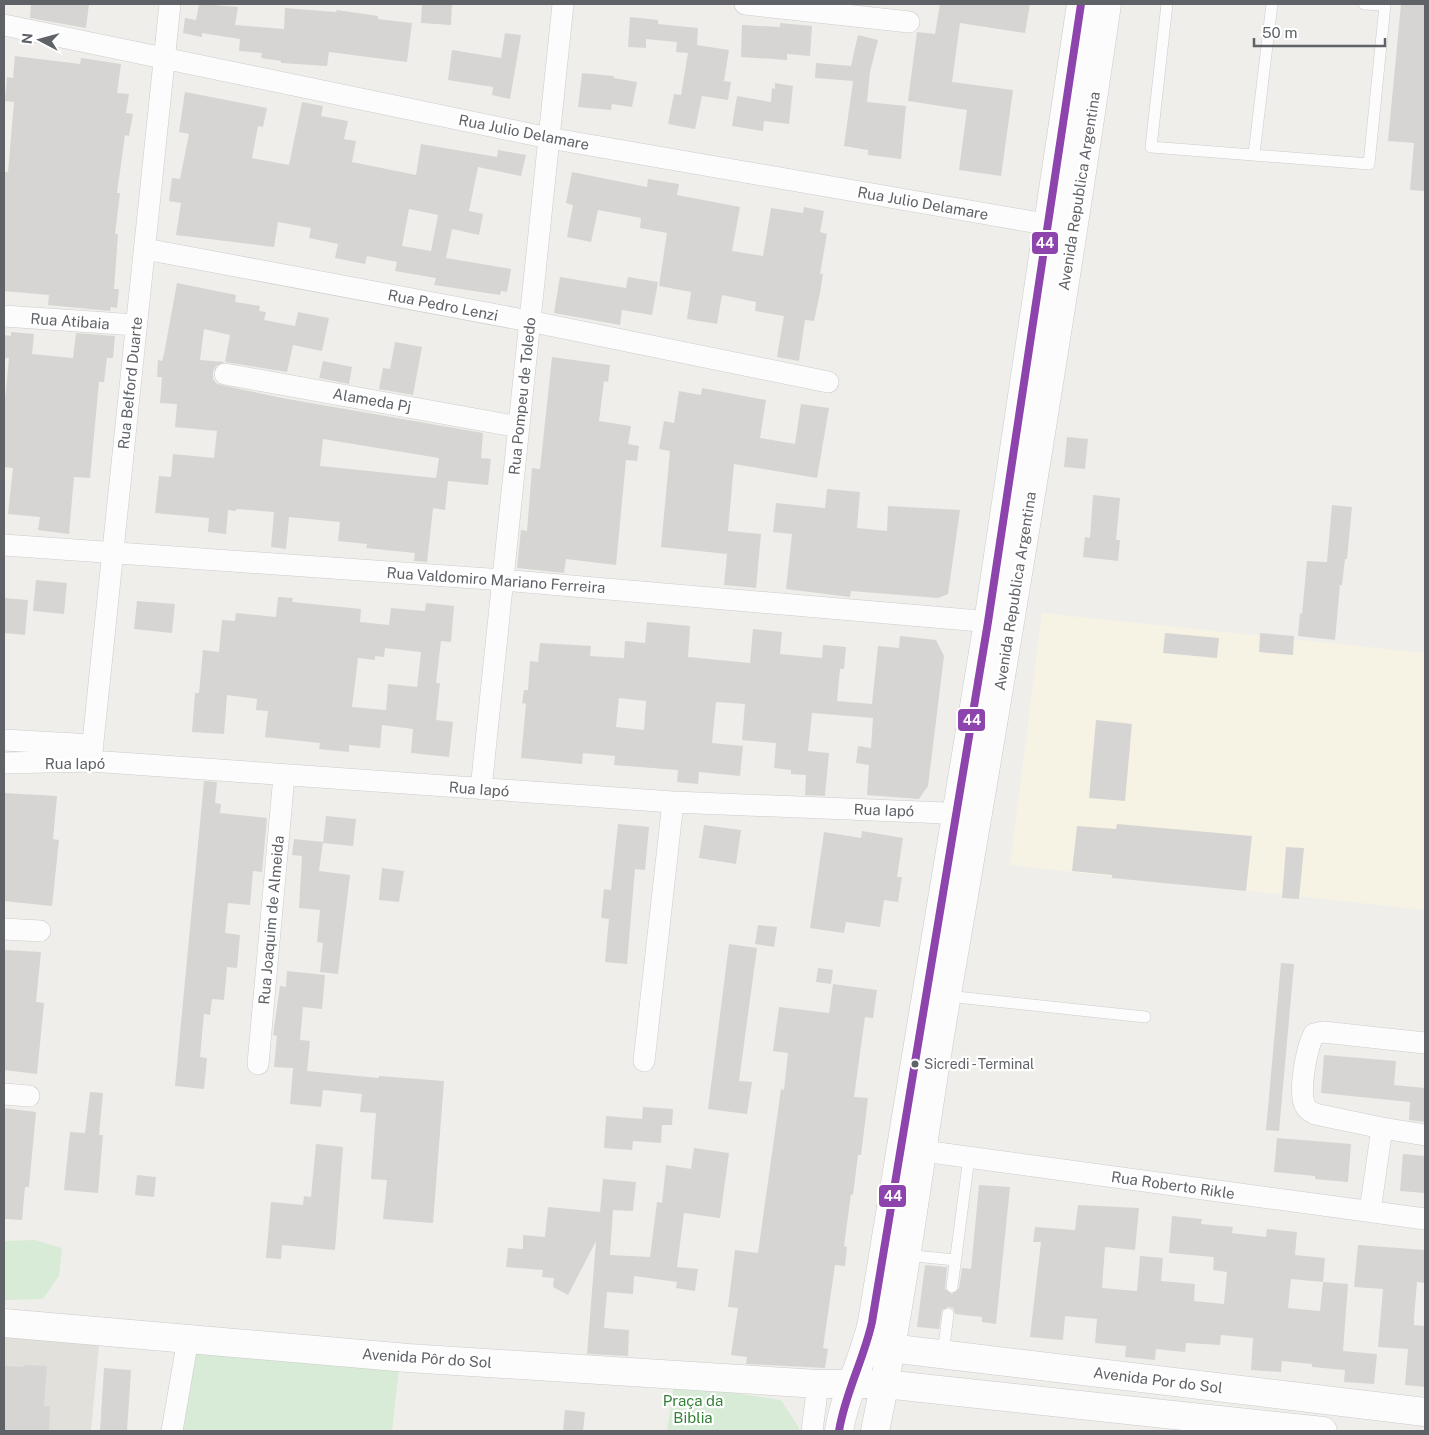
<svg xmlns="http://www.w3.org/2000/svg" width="1429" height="1435" viewBox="0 0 1429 1435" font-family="'Public Sans',sans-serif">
<rect width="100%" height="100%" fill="#efeeea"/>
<!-- commercial -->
<path fill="#f7f3e4" d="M1042 613 1425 653V910L1010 865Z"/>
<!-- education -->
<path fill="#e2e0da" d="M4 1337 99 1344 91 1431H4Z"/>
<!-- green -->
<path fill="#d8ebd6" d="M35 1240 62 1248 59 1276 43 1299 4 1300V1241Z
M193 1352 399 1368 392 1431H179Z
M674 1384 781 1400 799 1428 798 1431H667Z"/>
<!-- building -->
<path fill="#d6d5d3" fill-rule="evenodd" d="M31 4H89L86 28 30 18Z
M199 4 238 7 235 25 284 29 285 8 336 12 337 10 378 16V19L412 23 407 62 329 52 327 66 281 63V61L261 58 262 53 239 51 240 39 202 33V37L183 33 185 18 196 20Z
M422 4H452L451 25 421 23Z
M940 4H1030L1025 33 960 23 952 82 1013 90 1001 176 959 170 967 110 908 101 917 32 935 34Z
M1401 4H1425V191L1410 190 1414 143 1388 141Z
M630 17 658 20V24L698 28 697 45 729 50 724 81 731 82 728 100 702 96 695 129 668 124 674 94 681 95 688 53 676 52 677 42 646 39V48L628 47Z
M780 23 812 26 810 56 787 54V60L741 57 742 25 780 27Z
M505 33 521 35 510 99 492 95 493 87 448 80 452 50 501 58Z
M858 35 878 40 870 72 867 102 906 106 901 159 868 155V150L844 146 853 81 815 78 816 63 851 66Z
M15 56 80 64 81 58 121 64 117 93 129 94 126 113 133 114 129 136 125 135 117 193H120L115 234H118L114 289H119L117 308 111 307 110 311 48 305 49 295 4 291V172H8L14 102 5 101 7 77 13 78Z
M582 73 614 76V78L637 82 632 107 612 104 611 110 578 107Z
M775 83 793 86 789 124 764 121 763 131 732 126 737 96 771 102 772 88 775 89Z
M185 92 267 108 263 127 258 126 252 158 289 165 302 102 323 106 321 116 348 121 344 139 356 141 352 162 416 175 421 144 497 157 498 150 526 155 521 176 478 167 469 211 483 214 479 235 452 229 446 258 511 269 507 292 501 291 500 295 434 285 436 278 395 271 397 262 367 256 365 264 335 258 338 244 309 238 311 228 278 222 274 247 176 235 181 203 169 201 172 178 180 179 189 134 179 132ZM409 209 438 215 431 251 402 246Z
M572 172 647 187 648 179 679 184 677 195 740 207 732 251 763 256 771 208 803 213 804 207 824 211 820 232 827 234 820 274H823L820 293 814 321 805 320 799 361 777 357 784 316 755 311 756 302 722 295 717 324 687 319 691 292 659 286 667 233 640 228 641 218 598 210 591 242 567 237 573 205 566 203Z
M560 277 626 288 628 277 658 282 652 315 622 310 620 325 554 313Z
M177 283 236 295 235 302 260 306 259 311 266 312 264 320 295 326 298 312 329 318 322 351 293 345 287 372 225 362 230 335 204 329 200 360 225 362 216 366 213 371V379L217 384 282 398 483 433 481 458 491 459 488 485 448 481 445 510 433 508 427 562 414 561 415 553 366 548 367 544 338 541 340 522 289 517 286 549 271 547 274 512 236 509V511L228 510 226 534 208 532 209 518 155 513 159 476 171 477 173 454 214 458 217 431 175 427 177 404 160 403 162 377H157L158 360 162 361 164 354ZM323 439 439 458 436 478 320 466Z
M11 332 34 334 32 354 73 358 76 333 115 336 113 358H107L104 382H99L90 478 74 477 69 534 38 530 40 517 8 514 13 468 4 467V410L9 358H4V335L11 336Z
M395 342 422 347 413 395 379 389 383 368 390 369Z
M552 357 610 365 608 382 604 381 599 421 631 426 628 444 639 446 637 461 626 460 616 565 566 559 564 573 517 568 521 530 527 531 532 468 540 469Z
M323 361 352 367 349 384 319 378Z
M702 388 766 400 760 438 795 444 801 404 829 408 817 478 734 464 728 531 761 534 756 588 724 585 727 554 661 547 670 451 659 449 664 421 674 423 679 391 701 395Z
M1067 437 1088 439 1085 469 1064 467Z
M827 489 860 492 857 528 887 531 888 506 960 510 948 594 938 598 851 591 850 597 786 589 792 534 773 532 776 503 825 508Z
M1093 495 1120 498 1116 540H1120L1118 561 1083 557 1085 537 1090 538Z
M1332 505 1352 507 1347 559H1345L1342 585H1340L1335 640 1298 636 1300 613 1302 614 1307 561 1327 562Z
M36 580 67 583 64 614 33 611Z
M278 597 293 598 292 602 361 609 360 622 389 625 391 608 425 611 426 603 454 606 451 642 441 641 436 683H440L436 720 453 722 449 757 411 753 413 729 382 725 380 748 349 745V752L319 749 320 743 265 737 268 711 256 710 257 699 227 695 224 734 192 732 195 693H199L203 650 219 652 222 620 235 621 236 613 276 617ZM385 648 421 652 417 687 388 684 386 710 352 707 358 658 375 660V656L384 657Z
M4 598 28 600 25 635 4 633Z
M137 601 175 604 172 633 134 629Z
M647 622 690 626 688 657 750 663 753 629 782 632 780 654 822 658 823 645 846 647 844 669H840L837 701 872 704 878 646 899 648 900 636 936 640 944 656 928 786 919 799 867 795 869 765 856 763 858 746 871 748 873 718 812 713 808 751 829 753 825 796 805 795 806 775 791 774V770L774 768 776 743 742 740 745 704 716 702 712 743 743 746 740 776 699 772 698 784 677 782 678 770 614 765 615 756 583 753 582 764 521 758 526 704 522 703 524 690H528L530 661 538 662 540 643 591 646 590 656 624 658 625 641 645 643ZM619 698 646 701 644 730 616 727Z
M1165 633 1219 638 1217 658 1163 653Z
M1260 633 1294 636 1293 655 1259 652Z
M1096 720 1132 724 1125 801 1089 798Z
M204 781 217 782 215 803 221 804 220 813 267 818 262 872 253 871 250 905 228 903 225 933 240 935 237 968 227 967 224 1000 212 999 210 1015 204 1014 200 1057 207 1058 204 1089 175 1086Z
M4 793 57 796 53 839 59 840 52 906 4 901Z
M326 816 356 819 353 846 323 843Z
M618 824 649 827 645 870 635 869 627 964 605 962 609 919 601 918 604 889 611 890Z
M1117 824 1252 836 1246 891 1112 878V875L1072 871 1077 826 1116 829Z
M704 825 741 830 736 864 699 858Z
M862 831 903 838 897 877H902L898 902 884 900 880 927 846 922 844 933 810 928 824 832 861 838Z
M294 839 323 842 319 871 350 875 338 974 320 972 323 943 317 942 320 910 299 908 302 856 292 855Z
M1286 847 1304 848 1299 899 1282 898Z
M382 868 404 871 399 902 379 900Z
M758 925 777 927 774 947 755 944Z
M729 944 757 948 739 1081 752 1082 747 1114 708 1109Z
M4 950 41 952 36 1002 44 1003 37 1074 4 1070Z
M1281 963 1294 964 1279 1131 1266 1130Z
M818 968 833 970 831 984 816 982Z
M287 971 325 975 322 1009 303 1007 300 1040 310 1041 307 1071 379 1078V1076L444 1081 433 1223 383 1219 387 1180 371 1179 376 1113 360 1112 362 1094 323 1090 321 1107 290 1104 293 1068 274 1067 277 1036 273 1035 280 986 286 987Z
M833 984 877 990 873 1018 865 1017 854 1097 868 1098 861 1155H858L853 1195 851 1194 844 1246 847 1247 845 1266 835 1265 823 1348 828 1349 825 1368 746 1364 747 1357 731 1355 738 1308 728 1307 735 1250 758 1253 781 1089 784 1090 788 1053 773 1051 779 1007 829 1013Z
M1324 1055 1396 1061 1394 1085 1425 1088V1122L1409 1120 1410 1102 1321 1093Z
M90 1092 103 1093 99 1135H103L98 1193 64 1190 70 1132 85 1133Z
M643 1107 673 1109 672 1125H662L661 1143 633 1141 632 1150 604 1148 606 1116 642 1119Z
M4 1108 36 1112 29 1187H25L22 1220 4 1219Z
M1277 1138 1351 1144 1348 1182 1315 1179V1176L1274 1172Z
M316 1144 343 1147 335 1250 282 1245 281 1259 266 1258 271 1202 303 1205 304 1196 311 1197Z
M694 1148 729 1153 720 1218 684 1213 677 1267 698 1269 695 1291 676 1288 677 1282 634 1276 633 1294 607 1292 604 1328 629 1330 628 1356 587 1354 596 1241 568 1295 553 1287 554 1278 542 1277 543 1270 506 1267 508 1248 523 1249V1235L545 1237 548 1207 600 1212 603 1179 636 1182 633 1211 613 1210 610 1255 650 1257 657 1202 662 1203 666 1165 691 1169Z
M1403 1154 1425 1156V1193L1400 1191Z
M137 1175 156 1177 154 1197 135 1195Z
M979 1185 1010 1187 996 1324 982 1322V1317L955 1314 953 1308 948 1307 942 1310 939 1329 917 1327 925 1265 947 1267 945 1289 952 1294 959 1288 962 1268 971 1269Z
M1078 1205 1139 1208 1135 1250 1105 1247 1102 1288 1137 1291 1140 1256 1163 1258 1161 1281 1195 1284 1194 1301 1224 1304 1227 1272 1213 1270 1214 1257 1169 1253 1172 1216 1202 1219 1201 1224 1233 1227 1232 1233 1266 1237 1267 1229 1297 1232 1295 1255 1325 1258 1323 1282 1348 1284 1343 1351 1377 1354 1374 1384 1344 1382 1345 1370 1312 1367V1364L1282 1361 1281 1372 1251 1370 1253 1338 1221 1335 1220 1345 1186 1343 1185 1352 1156 1349 1155 1360 1125 1357 1126 1346 1095 1343 1097 1319 1065 1316 1063 1340 1030 1337 1041 1242H1033L1035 1227 1075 1230ZM1291 1279 1323 1282 1320 1311 1288 1308Z
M1358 1245 1425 1250V1283L1417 1282 1414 1318V1325L1425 1326V1387L1405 1385 1408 1349 1378 1347 1383 1289 1354 1287Z
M24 1365 47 1366 44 1406H50L49 1431H4V1366L24 1367Z
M104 1368 131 1370 127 1431H100Z
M565 1410 585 1412 583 1431H563Z"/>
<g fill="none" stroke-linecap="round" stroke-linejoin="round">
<defs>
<path id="lane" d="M1167 4 1151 147 1369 164 1385 5 1364 4
M1254 154 1272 4
M947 996 1145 1017
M905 1255 955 1260
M952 1287 969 1157
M943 1354 948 1314"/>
<path id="street" d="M745 4 909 22
M4 25 549 138 1062 227
M145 249 529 321 828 382
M4 316 136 325
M225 374 519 427
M4 545 503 580 1003 623
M4 740 93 745
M91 761 170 4
M4 763 91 761 673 802 970 814
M481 789 563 4
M4 929 40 931
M644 1061 673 802
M258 1064 284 776
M4 1094 29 1096
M1382 1128 1425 1135
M908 1149 1425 1219
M1370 1211 1382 1128 1315 1114C1312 1112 1307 1110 1306 1107 1297 1095 1307 1047 1314 1034L1323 1032 1425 1043
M172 1431 188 1339
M812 1431 818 1384"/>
<path id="secondary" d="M4 1323 408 1358 818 1384H884L1323 1431
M873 1346 1425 1412
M839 1431C845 1393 864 1359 872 1322L988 622 1081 4
M875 1431C905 1287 922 1139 947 994 1004 664 1059 335 1107 4"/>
</defs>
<!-- lane casing -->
<use href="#lane" stroke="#cbcccc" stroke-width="12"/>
<!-- street casing -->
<use href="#street" stroke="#cbcccc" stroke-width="22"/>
<!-- secondary casing -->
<use href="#secondary" stroke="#cacacb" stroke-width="29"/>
<!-- lane -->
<use href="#lane" stroke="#fdfcfc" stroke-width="11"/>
<!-- street -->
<use href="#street" stroke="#fdfcfc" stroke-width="21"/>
<!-- secondary -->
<use href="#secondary" stroke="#fdfcfc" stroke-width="28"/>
<defs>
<path id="bus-1" d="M839 1431C845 1393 864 1359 872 1322L988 622 1081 4"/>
</defs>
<!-- bus-1 casing -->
<use href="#bus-1" stroke="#fff" stroke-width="11"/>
<!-- bus-1 -->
<use href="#bus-1" stroke="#8e44ad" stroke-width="8"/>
</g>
<!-- markers -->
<circle fill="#5f6368" stroke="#fff" stroke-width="2" cx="915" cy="1064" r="4.5"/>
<g text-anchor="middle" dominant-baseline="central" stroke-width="4.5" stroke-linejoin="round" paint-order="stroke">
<!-- bus labels -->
<g font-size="14" fill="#5f6368" stroke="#fff" text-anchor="start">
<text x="924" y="1064">Sicredi - Terminal</text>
</g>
<!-- street labels -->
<g font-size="15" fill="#5f6368" stroke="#fff">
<text transform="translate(524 132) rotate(11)">Rua Julio Delamare</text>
<text transform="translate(1079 191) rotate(-81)">Avenida Republica Argentina</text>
<text transform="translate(923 203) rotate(10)">Rua Julio Delamare</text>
<text transform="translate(443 305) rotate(11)">Rua Pedro Lenzi</text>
<text transform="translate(70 321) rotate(4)">Rua Atibaia</text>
<text transform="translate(130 383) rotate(-84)">Rua Belford Duarte</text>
<text transform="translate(522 396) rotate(-84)">Rua Pompeu de Toledo</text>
<text transform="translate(372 400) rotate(10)">Alameda Pj</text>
<text transform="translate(496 580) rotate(4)">Rua Valdomiro Mariano Ferreira</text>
<text transform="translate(1015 591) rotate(-81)">Avenida Republica Argentina</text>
<text x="75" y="763">Rua Iapó</text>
<text transform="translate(479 789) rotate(4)">Rua Iapó</text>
<text transform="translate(884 810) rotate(2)">Rua Iapó</text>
<text transform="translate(271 920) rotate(-85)">Rua Joaquim de Almeida</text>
<text transform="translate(1173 1185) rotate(8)">Rua Roberto Rikle</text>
<text transform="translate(427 1358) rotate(4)">Avenida Pôr do Sol</text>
<text transform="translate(1158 1380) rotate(7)">Avenida Por do Sol</text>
</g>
<!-- park labels -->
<g font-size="15" fill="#348238" stroke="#fff">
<text x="693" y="1400">Praça da<tspan x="693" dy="17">Biblia</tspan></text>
</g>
</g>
<g stroke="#fff" stroke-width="2">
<rect x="1031" y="231" width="28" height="24" rx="5" fill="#8e44ad"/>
<rect x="957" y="708" width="29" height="24" rx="5" fill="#8e44ad"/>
<rect x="878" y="1184" width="29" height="24" rx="5" fill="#8e44ad"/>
</g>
<g font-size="14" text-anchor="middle" font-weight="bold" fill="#fff">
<text x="1045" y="248">44</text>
<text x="972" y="725">44</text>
<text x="893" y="1201">44</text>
</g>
<!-- border -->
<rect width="1429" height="1435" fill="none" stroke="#5f6368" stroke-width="10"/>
<!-- north arrow -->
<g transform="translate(40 40) rotate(276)" stroke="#ffffff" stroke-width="4" paint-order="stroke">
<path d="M0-4L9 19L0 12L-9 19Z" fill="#5f6368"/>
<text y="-8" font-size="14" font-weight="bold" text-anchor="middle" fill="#5f6368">N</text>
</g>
<!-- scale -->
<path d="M1254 38v8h131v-8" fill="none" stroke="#5f6368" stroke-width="2.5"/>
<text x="1262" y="38" font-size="15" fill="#5f6368" stroke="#ffffff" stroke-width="4" paint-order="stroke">50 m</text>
</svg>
